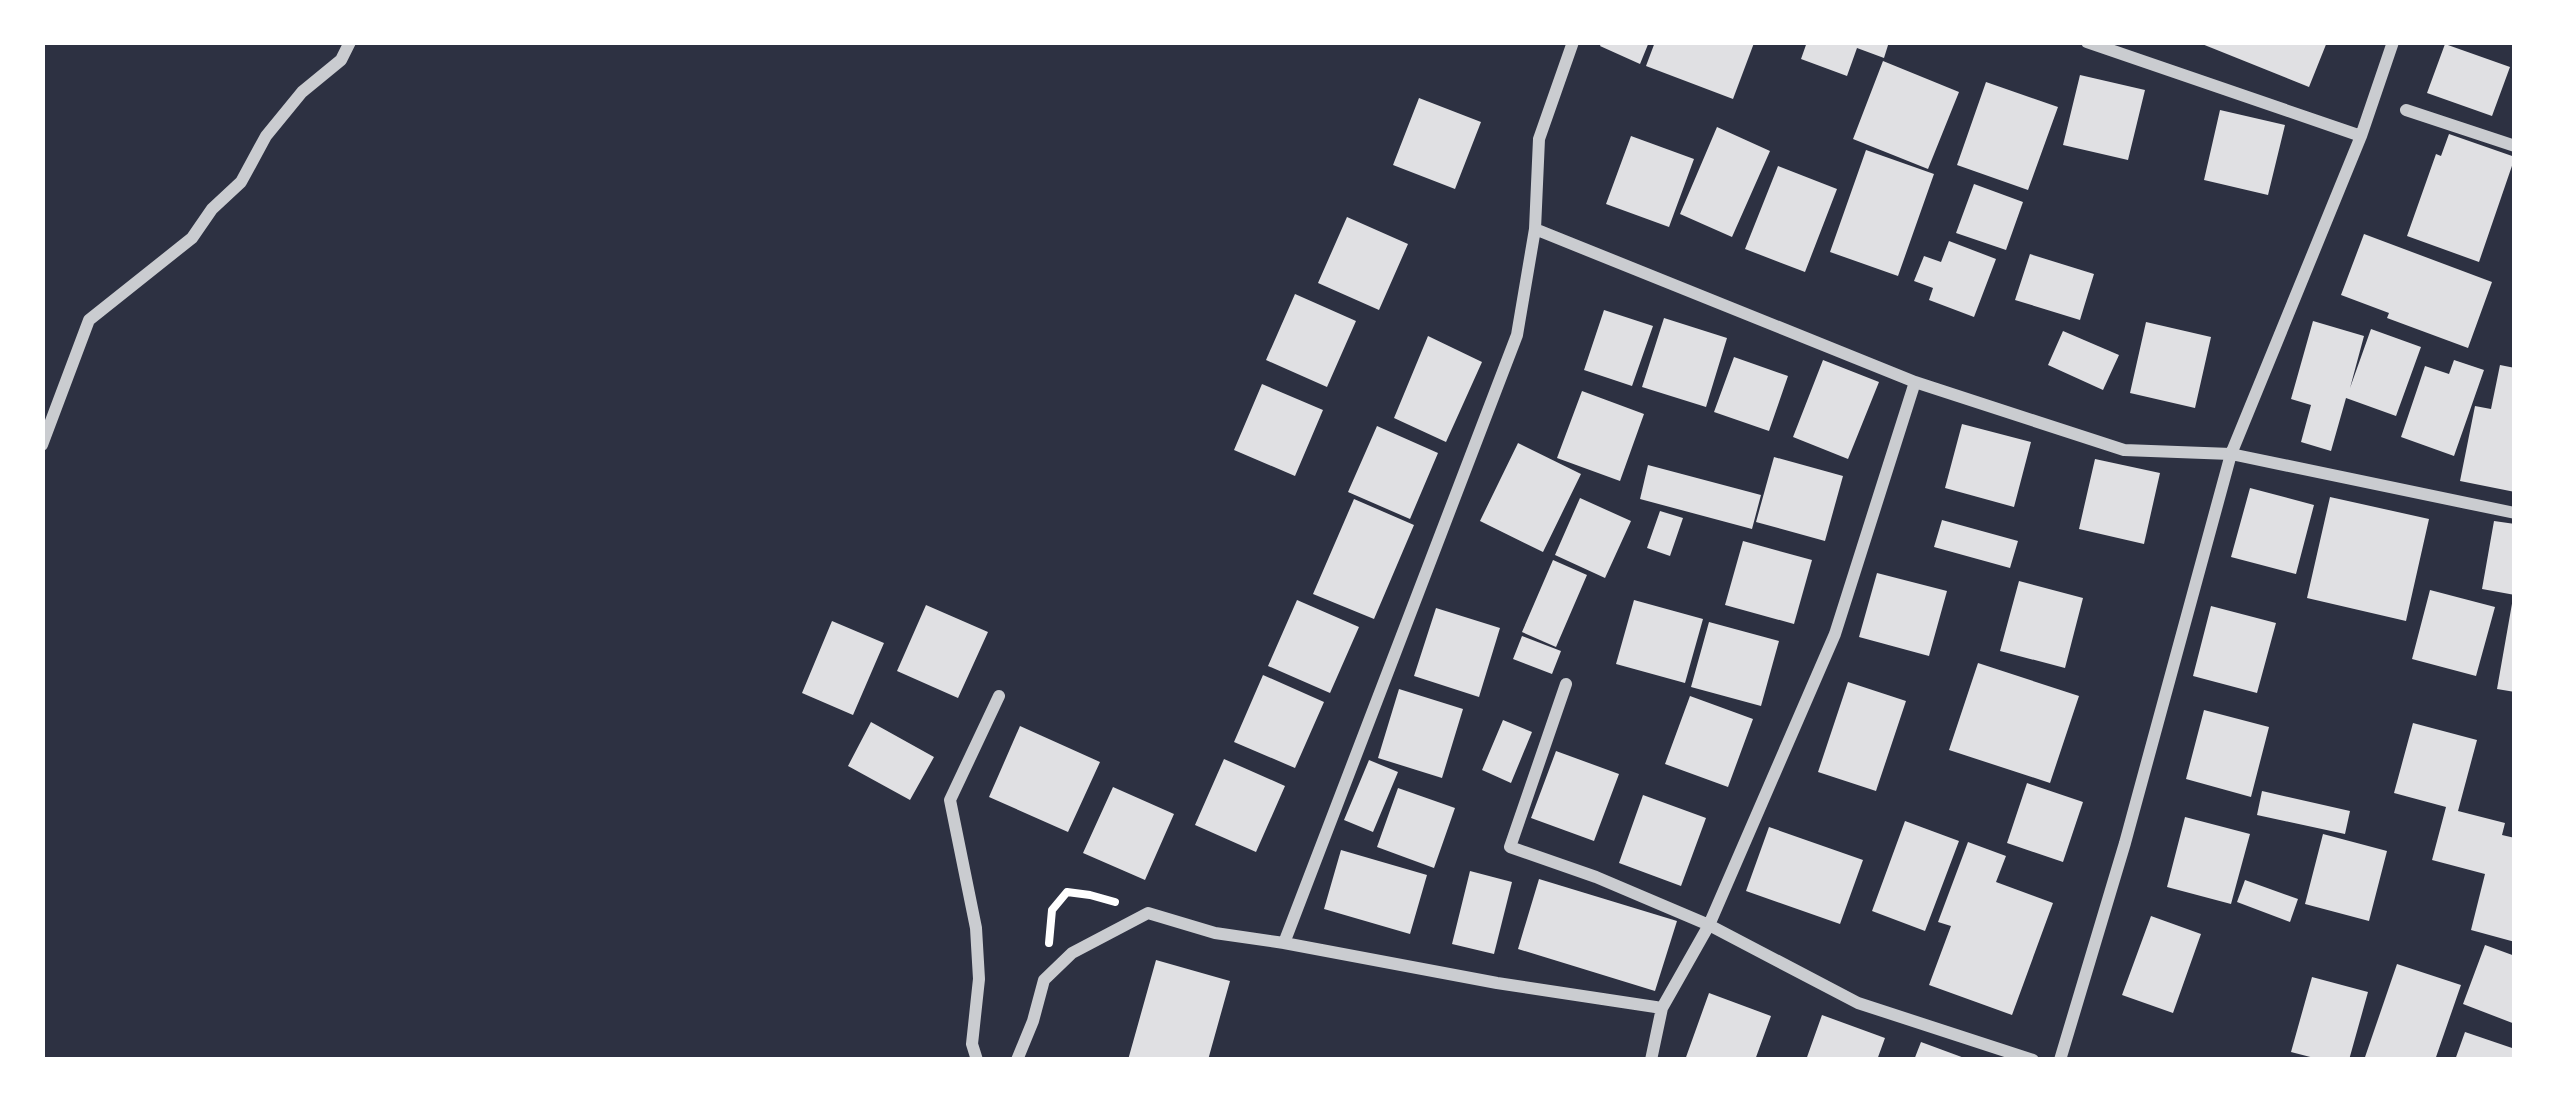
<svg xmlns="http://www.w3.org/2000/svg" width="2557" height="1102" viewBox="0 0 2557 1102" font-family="Poppins,sans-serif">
<rect width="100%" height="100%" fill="#2d3142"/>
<!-- building -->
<path fill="#e0e0e3" d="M1602 42H1649L1640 64 1600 46Z
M1655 42H1750L1754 43 1733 99 1646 66Z
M1807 42H1889L1884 58 1857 48 1847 76 1801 59Z
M2197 42H2327L2309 87Z
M2445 44 2510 67 2492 116 2427 93Z
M1883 61 1959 92 1928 169 1853 139Z
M2080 75 2145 90 2128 160 2063 145Z
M1986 82 2058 107 2028 190 1957 165Z
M1419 98 1481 122 1455 189 1393 165Z
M2220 110 2285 125 2268 195 2204 180Z
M1717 127 1770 151 1732 237 1680 214Z
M2449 134 2515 157 2479 262 2407 236 2436 154 2441 156Z
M1631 136 1694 159 1669 227 1606 204Z
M1866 150 1934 174 1898 276 1830 252Z
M1778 166 1837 189 1805 272 1745 249Z
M1974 184 2023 202 2006 250 1956 233Z
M1347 217 1408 244 1379 310 1318 283Z
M2364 234 2492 282 2468 348 2387 318 2389 313 2341 295Z
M1949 241 1996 259 1974 317 1929 300 1933 288 1914 281 1924 256 1941 262Z
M2030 254 2094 274 2080 320 2015 300Z
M1295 294 1356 321 1327 387 1266 360Z
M1604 310 1653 326 1632 386 1584 370Z
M1664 318 1727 338 1706 407 1642 387Z
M2313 321 2364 336 2350 388 2371 329 2421 347 2396 416 2346 398 2331 451 2301 442 2311 405 2291 399Z
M2146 322 2211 337 2195 408 2130 393Z
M2063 331 2119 355 2103 390 2048 365Z
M1428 336 1482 362 1446 442 1394 418Z
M1734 357 1788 376 1769 431 1714 412Z
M1823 360 1879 382 1848 459 1793 437Z
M2454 360 2484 370 2454 456 2401 437 2425 366 2449 374Z
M2500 365 2515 368V492L2460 481 2475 406 2491 409Z
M1262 384 1323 410 1295 476 1234 450Z
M1582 391 1644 414 1620 481 1557 458Z
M1962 424 2031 442 2014 507 1945 488Z
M1377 426 1438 453 1410 519 1348 492Z
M1518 443 1581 474 1543 552 1480 521Z
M1774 457 1843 476 1825 541 1756 522Z
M2095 459 2160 473 2144 544 2079 529Z
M1648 465 1761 495 1752 529 1640 499Z
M2250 488 2314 505 2296 574 2231 557Z
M2330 497 2429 519 2406 621 2307 598Z
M1580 498 1631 521 1605 578 1555 555Z
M1354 499 1414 525 1374 619 1313 594Z
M1660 511 1683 518 1670 556 1647 548Z
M1942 520 2018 541 2010 568 1934 547Z
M2494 521 2515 524V595L2482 589Z
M1743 541 1812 560 1794 624 1725 605Z
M1553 560 1587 575 1556 647 1522 632Z
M1877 573 1947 591 1929 656 1859 637Z
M2019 581 2083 598 2065 668 2000 651Z
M2430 590 2495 607 2476 676 2412 659Z
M2513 598 2515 599V692L2497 689Z
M1297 600 1359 627 1330 693 1268 666Z
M1634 600 1703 619 1685 683 1616 664Z
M926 605 988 632 958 698 897 671Z
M2211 606 2276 623 2257 693 2193 676Z
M1436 608 1500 628 1479 697 1414 676Z
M832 621 884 643 853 715 802 693Z
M1709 622 1779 641 1761 706 1691 687Z
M1522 636 1561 651 1552 674 1513 659Z
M1978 663 2079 696 2050 783 1949 750Z
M1263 675 1324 702 1295 768 1234 742Z
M1848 682 1906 701 1876 791 1818 772Z
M1399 689 1463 709 1442 778 1378 758Z
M1690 696 1753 719 1728 787 1665 764Z
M2204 710 2269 727 2251 797 2186 779Z
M1503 720 1532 732 1511 783 1482 770Z
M871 722 934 757 910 800 848 766Z
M2413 723 2477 740 2458 811 2505 823 2502 835 2515 838V942L2471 930 2485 874 2432 860 2446 807 2394 793Z
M1020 726 1100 762 1068 832 989 797Z
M1556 751 1619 774 1594 841 1531 818Z
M1224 759 1285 786 1256 852 1195 825Z
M1369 760 1398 772 1373 832 1344 820Z
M2027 783 2083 802 2063 862 2007 843Z
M1113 787 1174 814 1145 880 1083 853Z
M1398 788 1455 808 1434 868 1377 847Z
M2262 791 2350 811 2345 834 2257 815Z
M1643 795 1706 818 1681 886 1619 863Z
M2185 817 2250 834 2231 904 2167 887Z
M1905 821 1959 841 1925 931 1872 911Z
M1769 827 1863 860 1840 924 1746 891Z
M2323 834 2387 851 2369 921 2305 904Z
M1968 842 2006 856 1996 882 2053 903 2012 1015 1929 985 1951 926 1938 922Z
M1341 850 1427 875 1410 934 1324 909Z
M1470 871 1512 882 1494 954 1452 944Z
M1539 879 1677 921 1655 991 1518 949Z
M2245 880 2298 899 2290 922 2237 902Z
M2151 916 2201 934 2173 1013 2122 995Z
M2485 945 2515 956V1024L2463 1004Z
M1156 960 1230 981 1208 1060H1128Z
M2397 964 2461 985 2435 1060H2364Z
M2312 977 2368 992 2349 1060H2322L2291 1052Z
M1709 993 1771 1016 1755 1060H1685Z
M1822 1015 1885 1038 1877 1060H1806Z
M2465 1032 2515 1049V1060H2455Z
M1921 1042 1967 1059V1060H1914Z"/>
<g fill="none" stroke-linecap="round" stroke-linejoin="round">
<!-- path -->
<path stroke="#fff" stroke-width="8" d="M1049 943 1052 910 1067 892 1090 895 1115 902"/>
<!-- minor -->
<path stroke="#caccd0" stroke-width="12" d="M2087 42 2361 136
M2406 110 2515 146
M1535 229 1915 382 2124 450 2231 454 2515 513
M42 445 89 320 192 238 212 209 241 182 266 136 302 92 341 60 350 42
M1566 684 1510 847 1596 877 1709 925 1858 1003 2033 1060
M1284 943 1517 335 1535 229 1539 139 1573 42
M977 1060 972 1044 979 979 976 928 950 800 999 696
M1017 1060 1033 1021 1044 980 1072 953 1148 913 1215 933 1284 943 1497 983 1662 1008
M1651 1060 1662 1008 1709 925 1835 634 1915 382
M2060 1060 2125 843 2231 454 2361 136 2393 42"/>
</g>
<!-- border -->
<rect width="2557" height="1102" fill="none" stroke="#ffffff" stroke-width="90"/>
</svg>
